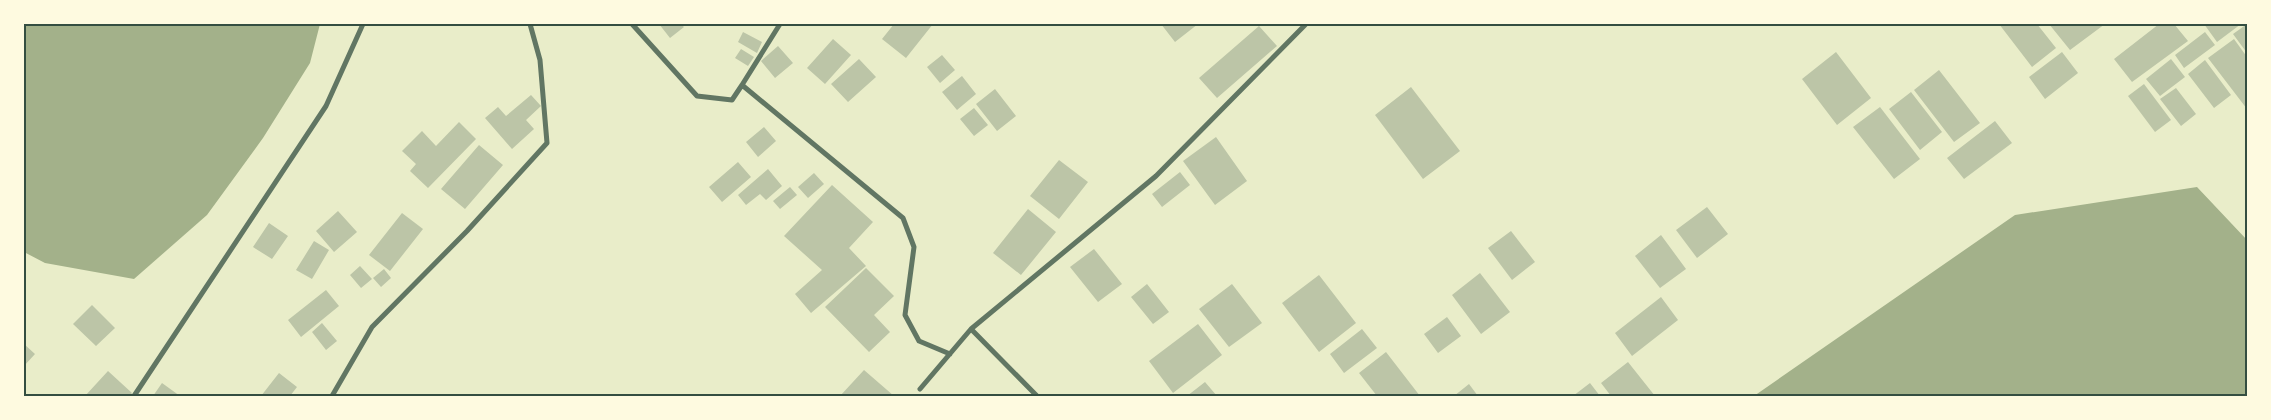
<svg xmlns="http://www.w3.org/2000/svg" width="2271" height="420" viewBox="0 0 2271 420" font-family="Overpass,sans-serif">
<rect width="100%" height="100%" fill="#e9edc9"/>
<!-- water -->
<path fill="#a3b18a" d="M24 24H320L310 63 263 138 207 215 134 279 45 263 24 252Z
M2197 187 2247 240V396H1754L2015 215Z"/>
<!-- building -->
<path fill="#bcc5a7" d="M659 24H681L684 27 670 38Z
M894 24H933L906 58 882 39Z
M1161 24H1198L1175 42Z
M1999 24H2037L2056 48 2032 67Z
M2049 24H2105L2070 50Z
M2159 24H2174L2188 41 2132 82 2114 59Z
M2204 24H2241L2217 42Z
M2247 24V53L2233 34Z
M1259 26 1277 46 1217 98 1199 78Z
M743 32 762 42 757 53 738 42Z
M2205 32 2215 45 2184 68 2175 55Z
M833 39 851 55 825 84 807 68Z
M2234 39 2247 57V109L2208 58Z
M778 46 793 63 775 78 761 61Z
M741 49 754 57 748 66 735 58Z
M1836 52 1871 98 1837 125 1802 79Z
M2062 52 2078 73 2045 99 2029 77Z
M942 55 955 70 940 83 927 67Z
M859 59 876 77 848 102 831 84Z
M2171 59 2185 77 2160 96 2146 79Z
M2205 60 2231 95 2214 108 2188 74Z
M1939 70 1980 123 1954 142 1914 90Z
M962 76 976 94 957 110 942 92Z
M2144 84 2171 120 2155 132 2128 96Z
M1411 87 1460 151 1423 179 1375 115Z
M2176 88 2196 114 2181 126 2160 99Z
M995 89 1016 116 997 131 976 104Z
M1911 92 1942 132 1920 150 1889 109Z
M531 95 541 106 526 120 534 129 512 149 485 118 498 107 506 116Z
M1880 107 1920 159 1894 179 1853 127Z
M974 108 988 125 974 136 960 119Z
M1995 121 2012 143 1964 179 1947 158Z
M459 122 476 139 428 188 410 171 416 164 402 151 422 131 436 146Z
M764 127 776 141 758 157 746 142Z
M1216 137 1247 181 1215 205 1183 161Z
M479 145 503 165 465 209 441 189Z
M1059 160 1088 182 1059 219 1030 196Z
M738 162 751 177 722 202 709 187Z
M768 169 782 186 766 200 760 194 746 205 738 195Z
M1180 172 1190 185 1162 207 1152 194Z
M814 173 824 184 808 198 798 187Z
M832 185 873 222 849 248 866 266 811 313 795 294 822 270 784 236Z
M790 187 797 195 780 209 773 201Z
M1707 207 1728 234 1697 258 1676 230Z
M1028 209 1056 232 1021 275 993 253Z
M338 211 357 232 334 252 316 231Z
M402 213 423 229 390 271 369 255Z
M269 223 288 236 272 259 253 247Z
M1511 231 1535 262 1512 280 1488 248Z
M1661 235 1686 269 1660 288 1635 256Z
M314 241 329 250 312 279 296 270Z
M1094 249 1122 284 1098 302 1070 267Z
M360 266 372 279 361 288 350 275Z
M866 268 894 296 874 315 890 332 869 352 825 307Z
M384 269 391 278 381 287 373 278Z
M1480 273 1510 312 1481 334 1452 295Z
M1319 275 1356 323 1319 352 1282 303Z
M1147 284 1169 312 1153 324 1131 297Z
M1232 284 1262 323 1229 347 1199 309Z
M326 290 339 306 301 337 288 320Z
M1661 297 1678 320 1632 356 1615 333Z
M92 305 115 328 96 346 73 324Z
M1447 317 1461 336 1438 353 1424 334Z
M322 323 337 341 326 350 312 332Z
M1198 324 1222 355 1173 393 1149 361Z
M1362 329 1377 348 1344 373 1330 354Z
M24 344 35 354 24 366Z
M1386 352 1420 396H1377L1359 373Z
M1628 362 1655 396H1611L1601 383Z
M864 370 894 396H840Z
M108 371 132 393 130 396H85Z
M279 373 297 387 290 396H261Z
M1205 382 1217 396H1187Z
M162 383 180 396H153Z
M1590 383 1600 396H1573Z
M1469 384 1478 396H1454Z"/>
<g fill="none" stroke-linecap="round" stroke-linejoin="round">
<!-- minor -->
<path stroke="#617663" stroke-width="5" d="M632 24 697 96 732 100 742 85
M780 24 742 85 903 218 914 247 905 315 919 341 950 354
M920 389 971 329
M134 396 326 106 363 24
M332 396 372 327 467 231 547 143 540 60 530 24
M1037 396 971 329 1156 176 1305 25 1304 24"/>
</g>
<!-- border -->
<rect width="2271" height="420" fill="none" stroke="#fefae0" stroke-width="50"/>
<rect x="25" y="25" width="2221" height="370" fill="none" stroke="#344e41" stroke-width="2"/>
</svg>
